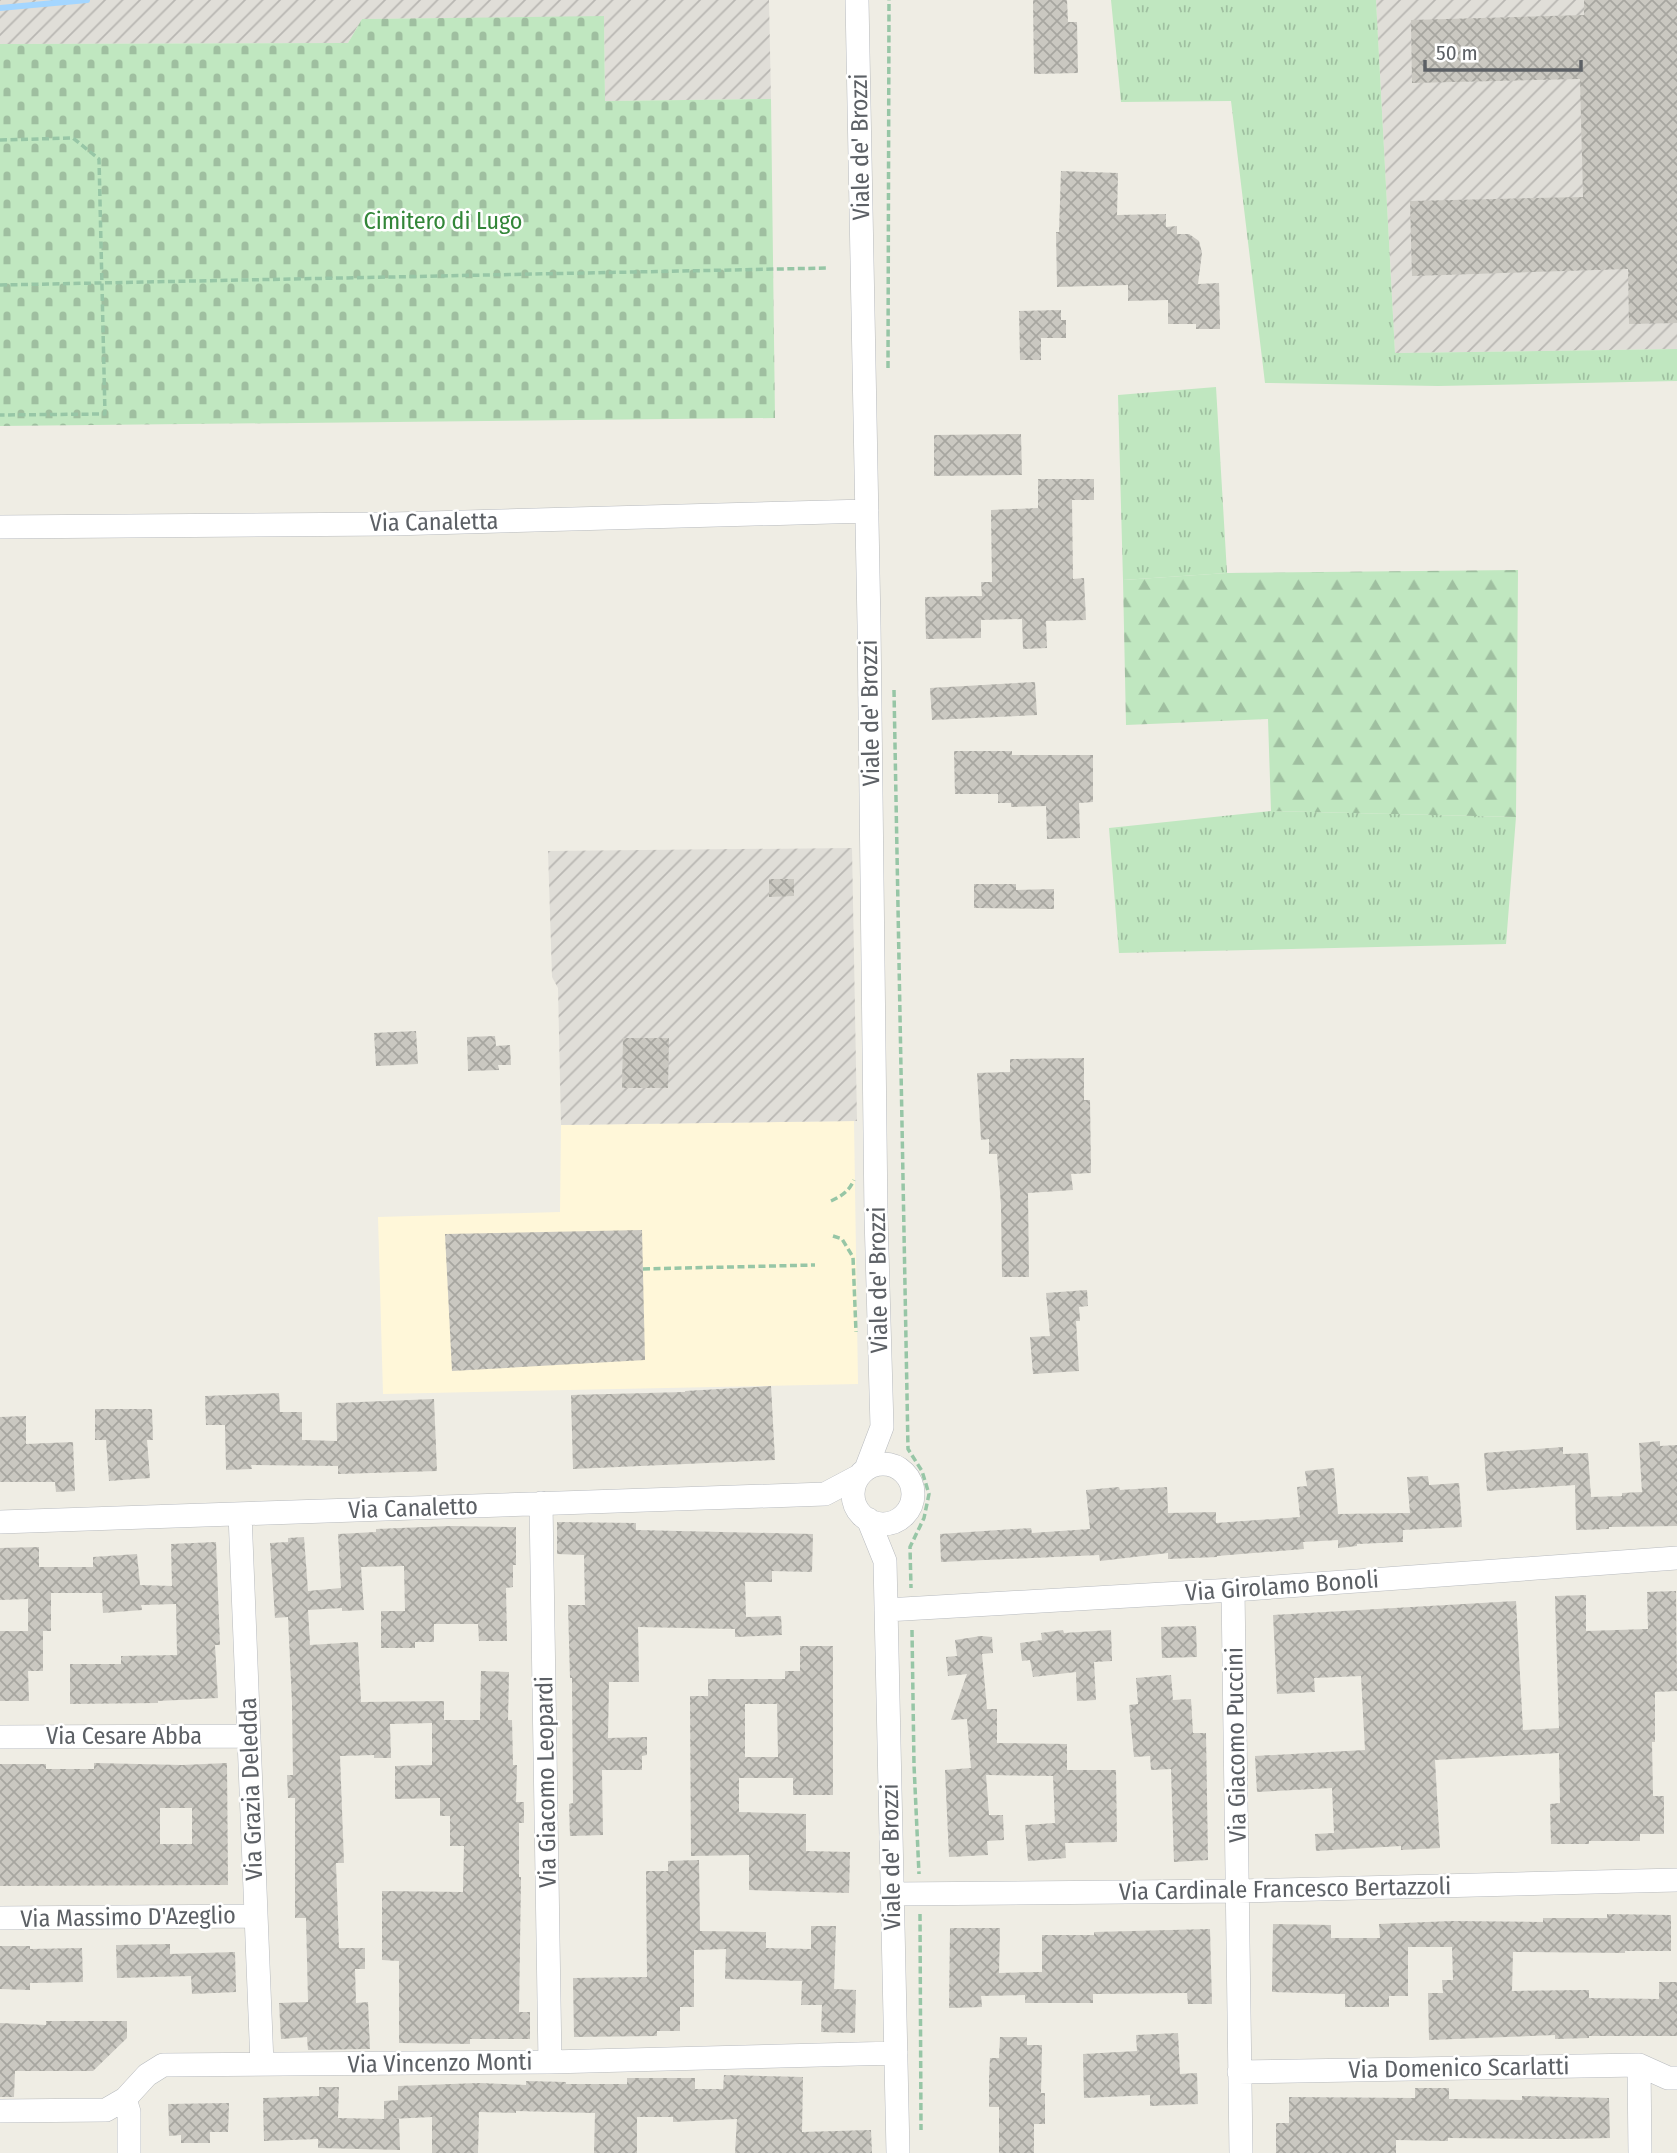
<svg xmlns="http://www.w3.org/2000/svg" width="1677" height="2153" viewBox="0 0 1677 2153" font-family="'Fira Sans Condensed',sans-serif">
<defs>
<pattern id="industrial-furrows" width="10" height="10" patternUnits="userSpaceOnUse" patternTransform="scale(1.75)"><rect width="10" height="10" fill="#e0ded8"/><path d="M-1 1l2-2M0 10L10 0M9 11l2-2" fill="none" stroke="#b9b7b3"/></pattern>
<pattern id="grass-tufts" width="24" height="20" patternUnits="userSpaceOnUse" patternTransform="scale(1.75)"><rect width="24" height="20" fill="#c0e7c0"/><path d="M3 7l-1-3M5 7V3M7 7l1-3M15 17l-1-3M17 17v-4M19 17l1-3" fill="none" stroke="#9fbfa0"/></pattern>
<pattern id="forest-firs" width="22" height="20" patternUnits="userSpaceOnUse" patternTransform="scale(1.75)"><rect width="22" height="20" fill="#c0e7c0"/><path d="M5 1l3.5 6h-7zM16 11l3.5 6h-7z" fill="#9fbfa0"/></pattern>
<pattern id="cemetery-stones" width="16" height="16" patternUnits="userSpaceOnUse" patternTransform="scale(1.75)"><rect width="16" height="16" fill="#c0e7c0"/><path d="M2 7V4a2 2 0 0 1 4 0v3zM10 15v-3a2 2 0 0 1 4 0v3z" fill="#9fbfa0"/></pattern>
<pattern id="building-cross-hatch" width="8" height="8" patternUnits="userSpaceOnUse" patternTransform="scale(1.75)"><rect width="8" height="8" fill="#cac8c1"/><path d="M0 0l8 8M0 8l8-8" fill="none" stroke="#a7a6a0"/></pattern>
</defs>
<rect width="100%" height="100%" fill="#efede4"/>
<!-- commercial -->
<path fill="#fff7d9" d="M854 1121 858 1384 383 1394 378 1217 560 1212 561 1125Z"/>
<!-- industrial -->
<path fill="url(#industrial-furrows)" d="M0 0H769L771 99 605 101 604 17 362 19 348 43 0 44Z
M1376 0H1677V349L1395 353Z
M852 848 857 1121 561 1125 558 988 552 977 548 851Z"/>
<!-- grass -->
<path fill="url(#grass-tufts)" d="M1111 0H1376L1395 353 1677 349V381L1438 386 1265 383 1231 101 1121 102Z
M1216 387 1227 573 1123 580 1118 395Z
M1271 811 1516 817 1506 944 1119 953 1109 828Z"/>
<!-- forest -->
<path fill="url(#forest-firs)" d="M1518 570 1516 817 1271 811 1268 719 1126 725 1123 580 1227 573Z"/>
<!-- cemetery -->
<path fill="url(#cemetery-stones)" d="M604 16 605 101 771 99 775 418 0 426V44L348 43 362 19Z"/>
<g fill="none" stroke-linecap="round" stroke-linejoin="round">
<!-- stream -->
<path stroke="#a4d6ff" stroke-width="6" d="M0 8 87 0"/>
</g>
<!-- building -->
<path fill="url(#building-cross-hatch)" fill-rule="evenodd" d="M1033 0H1067L1068 22H1077L1078 73 1034 74Z
M1584 0H1677V323L1629 324 1628 269 1412 276 1410 201 1583 197 1580 79 1412 83 1411 20 1584 15Z
M1061 171 1118 173 1117 215 1166 214V227L1177 226V234H1189L1199 241 1202 253 1198 284 1219 283 1220 329H1196V324H1168V300L1128 301V285L1057 287 1056 232H1059Z
M1061 310V320H1066V338H1041V360H1020L1019 311Z
M1021 434 1022 475 934 476V435Z
M1038 479H1094V500H1072L1073 579 1084 578 1086 620 1046 621 1047 648 1023 649 1022 619 981 620V638L926 639 925 597 982 596 981 582H992L991 510 1038 508Z
M1035 682 1037 715 932 720 930 688Z
M954 751H1012V755H1093V802L1079 803 1080 838 1047 839 1046 806 1011 807V803H998V794H955Z
M769 879H794V896L769 897Z
M974 884H1016V890L1054 889V909L974 908Z
M416 1031 418 1064 376 1066 374 1033Z
M495 1036 496 1046 510 1045 511 1065H498L499 1070 468 1071 467 1037Z
M623 1038H669L668 1088H622Z
M1084 1058V1100H1090L1091 1173 1071 1174 1073 1190 1028 1193 1029 1277H1002L1001 1205 997 1154H989V1139L981 1140 977 1073 1010 1072V1059Z
M642 1230 645 1360 452 1371 445 1234Z
M1087 1290 1088 1306 1079 1307 1080 1321H1076L1079 1371 1033 1374 1030 1337 1050 1336 1046 1293Z
M771 1386 775 1460 573 1469 571 1395 685 1392V1391Z
M279 1393 280 1412H302V1440L337 1441 336 1403 434 1399 437 1471 338 1474V1466L251 1465 252 1469 226 1470 225 1425H206L205 1396Z
M95 1409H152L153 1440H147L150 1478 109 1481 106 1440H95Z
M26 1416V1444L73 1442 75 1491 56 1492 55 1482H0V1417Z
M1660 1441V1446L1677 1445V1526L1609 1527V1529L1576 1530 1575 1485 1487 1491 1484 1453 1563 1447V1454L1588 1453 1591 1497 1622 1496V1493L1642 1492 1639 1443Z
M1334 1468 1338 1514 1410 1513 1407 1477 1428 1476 1429 1485 1459 1483 1462 1527 1403 1530V1542L1357 1544V1546L1338 1548V1540L1303 1542 1304 1549 1217 1556V1557L1168 1559V1553L1100 1561 1099 1555 941 1562 940 1534 1031 1528 1032 1533 1090 1529 1086 1490 1119 1487 1120 1490 1167 1487 1168 1513 1216 1512V1523L1300 1517 1297 1487 1307 1486 1305 1471Z
M557 1522 636 1523V1530L813 1534 812 1572 772 1571V1582H745L746 1617 781 1616 782 1635 735 1637V1629L638 1627 639 1682H609L608 1738 647 1737V1755L642 1756V1770H602L603 1835 570 1836 569 1804 573 1803 572 1678H570L568 1605H585L584 1555 557 1554Z
M450 1526 516 1527V1565H513V1587L506 1588 507 1641H479L478 1624H434V1642H415V1648H381V1611H405L404 1566 361 1567 364 1610 342 1611V1608L308 1610 310 1645 358 1642 361 1702 444 1701V1720H480L481 1671 509 1672 508 1720H512L513 1765H517L516 1802H524V1823H519V1877H521L519 2012H530V2039H470V2044L399 2043V1961L382 1960V1891L463 1892 464 1846H450V1816H440V1798L395 1799V1766L432 1765V1723L390 1724 391 1758H374V1755L340 1756 344 1863H336L339 1948H365V1969H355L356 2003 368 2002 370 2049 308 2050 307 2037 281 2039 279 2003 308 2002 306 1918H295V1798H288L287 1775H293L292 1702 288 1617 275 1618 270 1543 288 1542V1538L304 1537 308 1591 341 1588 338 1534 376 1532V1529Z
M216 1542 220 1645H215L218 1698 158 1701V1703L70 1704V1664H121V1656L177 1655 176 1604 141 1605 142 1610 103 1613 102 1593H51V1631H43V1671H28L29 1701H0V1631H28V1599L0 1600V1548L39 1547V1567H93V1557L137 1554 140 1585 172 1586 171 1544Z
M1676 1591 1677 1691 1655 1692V1742H1652L1653 1796H1664V1834H1640V1841H1589V1844H1551L1550 1804 1560 1803 1559 1753 1435 1760 1440 1848 1401 1850V1846L1316 1851 1315 1834 1334 1833 1332 1788 1257 1792 1255 1756 1365 1750 1361 1676 1314 1678 1315 1692 1277 1694 1273 1615 1516 1601 1523 1730 1559 1728 1555 1596 1586 1595V1631L1648 1629 1647 1592Z
M1196 1626 1197 1657 1162 1658 1161 1627Z
M1063 1630 1064 1633 1111 1630 1112 1661 1094 1662 1096 1700 1077 1701 1076 1672 1033 1677 1030 1660 1022 1661 1020 1643 1042 1640 1041 1633Z
M981 1636 992 1637 993 1653 982 1654 987 1709H997V1743L1067 1744V1770H1116L1117 1842 1065 1843 1066 1858 1028 1861 1025 1825 1055 1823 1053 1776 986 1775 989 1815H1003L1004 1840 987 1841 988 1855 949 1857 945 1770 971 1768 967 1719 951 1720 967 1674 948 1676 946 1657 957 1656 955 1640Z
M800 1646H833V1795H793V1778H739V1812L806 1814V1851L850 1852 849 1893 749 1890V1855L691 1856 690 1696H708V1679H785V1671H800ZM745 1704H777L778 1757H745Z
M1171 1675 1173 1700 1191 1699 1193 1733H1206L1208 1860 1174 1862 1171 1769 1151 1770 1150 1756 1134 1757 1129 1705 1138 1704 1136 1678Z
M94 1763 182 1765 227 1763 228 1885 0 1886V1764H46V1769H94ZM160 1808H192V1844H160Z
M699 1860 700 1931 766 1932V1948L811 1949V1926H836L834 1989 856 1990 855 2033 821 2032 822 2005H801L802 1981 725 1979 726 1949 694 1950V2007H680V2031H657V2036L574 2037 573 1978 647 1977 646 1871H668V1861Z
M1607 1914 1671 1915V1951H1625V1953L1513 1952 1512 1991 1589 1990V1998L1659 1999V1982H1677V2036H1589V2038L1555 2039V2035L1429 2040 1428 1993H1443L1442 1980H1453L1452 1947H1408V1996H1389V2007H1345V1994L1272 1992 1273 1924 1331 1925V1938H1380L1379 1924 1452 1921 1543 1922V1918H1607Z
M950 1928H1000L999 1973 1042 1972V1935H1094V1932L1210 1929 1212 2004H1188L1187 1993 1093 1994V2003H1025V1995L981 1996 982 2007 949 2008Z
M170 1944V1954L235 1952 236 1992 192 1994 191 1976 117 1978 116 1945Z
M0 1946H30V1949L82 1948 83 1982 30 1983V1990L0 1989Z
M46 2021H127V2038L93 2071H15L14 2097H0V2023L46 2025Z
M1178 2033 1180 2074 1197 2073 1198 2104 1150 2106V2095L1084 2098 1083 2054 1137 2051 1136 2035Z
M1000 2037H1027V2045H1042L1041 2093H1045V2124H1034V2153H999V2107H989V2077L990 2058H999Z
M724 2075 803 2077 802 2132 871 2130 872 2153H735L737 2119 673 2122V2117H637V2153H594L595 2113 516 2111V2113L479 2112 478 2153H432V2117L391 2119H399L400 2150 318 2148V2139L264 2141 263 2098 319 2096V2087H339L338 2118 384 2119V2101L398 2100V2086L479 2083 526 2085V2081L566 2082V2084H627V2078H695V2089H723Z
M1415 2088H1449V2099L1522 2100V2096L1609 2098 1610 2138 1563 2139 1448 2138V2141L1396 2140V2153H1276V2123H1289V2097L1415 2098Z
M229 2103 228 2132H210V2143H181V2135L169 2136 168 2104Z"/>
<g fill="none" stroke-linecap="round" stroke-linejoin="round">
<defs>
<path id="minor" d="M857 0 869 625 876 1216 882 1427 866 1469
M0 527 392 524 867 511
M853 1494a30 30 0 1 1 60 0a30 30 0 1 1-60 0Z
M541 1503 550 2062
M240 1514 262 2064
M868 1519 885 1561 898 2153
M0 1522 825 1494 859 1476
M1233 1590 1241 2153
M886 1610 1233 1590 1677 1558
M0 1737 249 1736
M892 1894 1238 1891 1677 1880
M0 1918 256 1916
M1639 2065 1640 2153
M1239 2072 1639 2065 1668 2078H1677
M125 2099 129 2112V2153
M0 2111 106 2110 125 2099 147 2075 163 2065 550 2062 896 2053"/>
</defs>
<!-- minor casing -->
<use href="#minor" stroke="#b7babe" stroke-width="24"/>
<!-- path -->
<path stroke="#97c6a6" stroke-width="3.5" stroke-dasharray="7 3.5" stroke-linecap="butt" d="M0 140 73 138 99 159 105 414 0 415
M0 285 828 268
M888 368 889 0
M894 690 908 1449 922 1471 929 1494 924 1518 910 1547 911 1588
M831 1201C842 1196 849 1191 854 1180
M833 1236 842 1239 853 1257 856 1332
M643 1269 815 1265
M912 1630 914 1765 919 1874
M920 1914 921 2130"/>
<!-- minor -->
<use href="#minor" stroke="#fff" stroke-width="23"/>
</g>
<g text-anchor="middle" dominant-baseline="central" stroke-width="5" stroke-linejoin="round" paint-order="stroke">
<!-- street labels -->
<g font-size="24" fill="#5c6065" stroke="#fff">
<text transform="translate(860 147) rotate(-91)">Viale de' Brozzi</text>
<text transform="translate(434 522) rotate(-1)">Via Canaletta</text>
<text transform="translate(870 713) rotate(-91)">Viale de' Brozzi</text>
<text transform="translate(878 1280) rotate(-91)">Viale de' Brozzi</text>
<text transform="translate(413 1508) rotate(-2)">Via Canaletto</text>
<text transform="translate(1282 1586) rotate(-4)">Via Girolamo Bonoli</text>
<text x="124" y="1736">Via Cesare Abba</text>
<text transform="translate(1236 1745) rotate(-91)">Via Giacomo Puccini</text>
<text transform="translate(546 1782) rotate(-91)">Via Giacomo Leopardi</text>
<text transform="translate(251 1789) rotate(-92)">Via Grazia Deledda</text>
<text transform="translate(891 1857) rotate(-91)">Viale de' Brozzi</text>
<text transform="translate(1285 1889) rotate(-1)">Via Cardinale Francesco Bertazzoli</text>
<text transform="translate(128 1917) rotate(-1)">Via Massimo D'Azeglio</text>
<text transform="translate(440 2063) rotate(-1)">Via Vincenzo Monti</text>
<text transform="translate(1459 2068) rotate(-1)">Via Domenico Scarlatti</text>
</g>
<!-- park labels -->
<g font-size="24" fill="#328638" stroke="#fff">
<text x="443" y="221">Cimitero di Lugo</text>
</g>
</g>
<!-- scale -->
<path d="M1425 60v10h156v-10" fill="none" stroke="#5c6065" stroke-width="3.5"/>
<text x="1436" y="60" font-size="21" fill="#5c6065" stroke="#ffffff" stroke-width="5" paint-order="stroke">50 m</text>
</svg>
